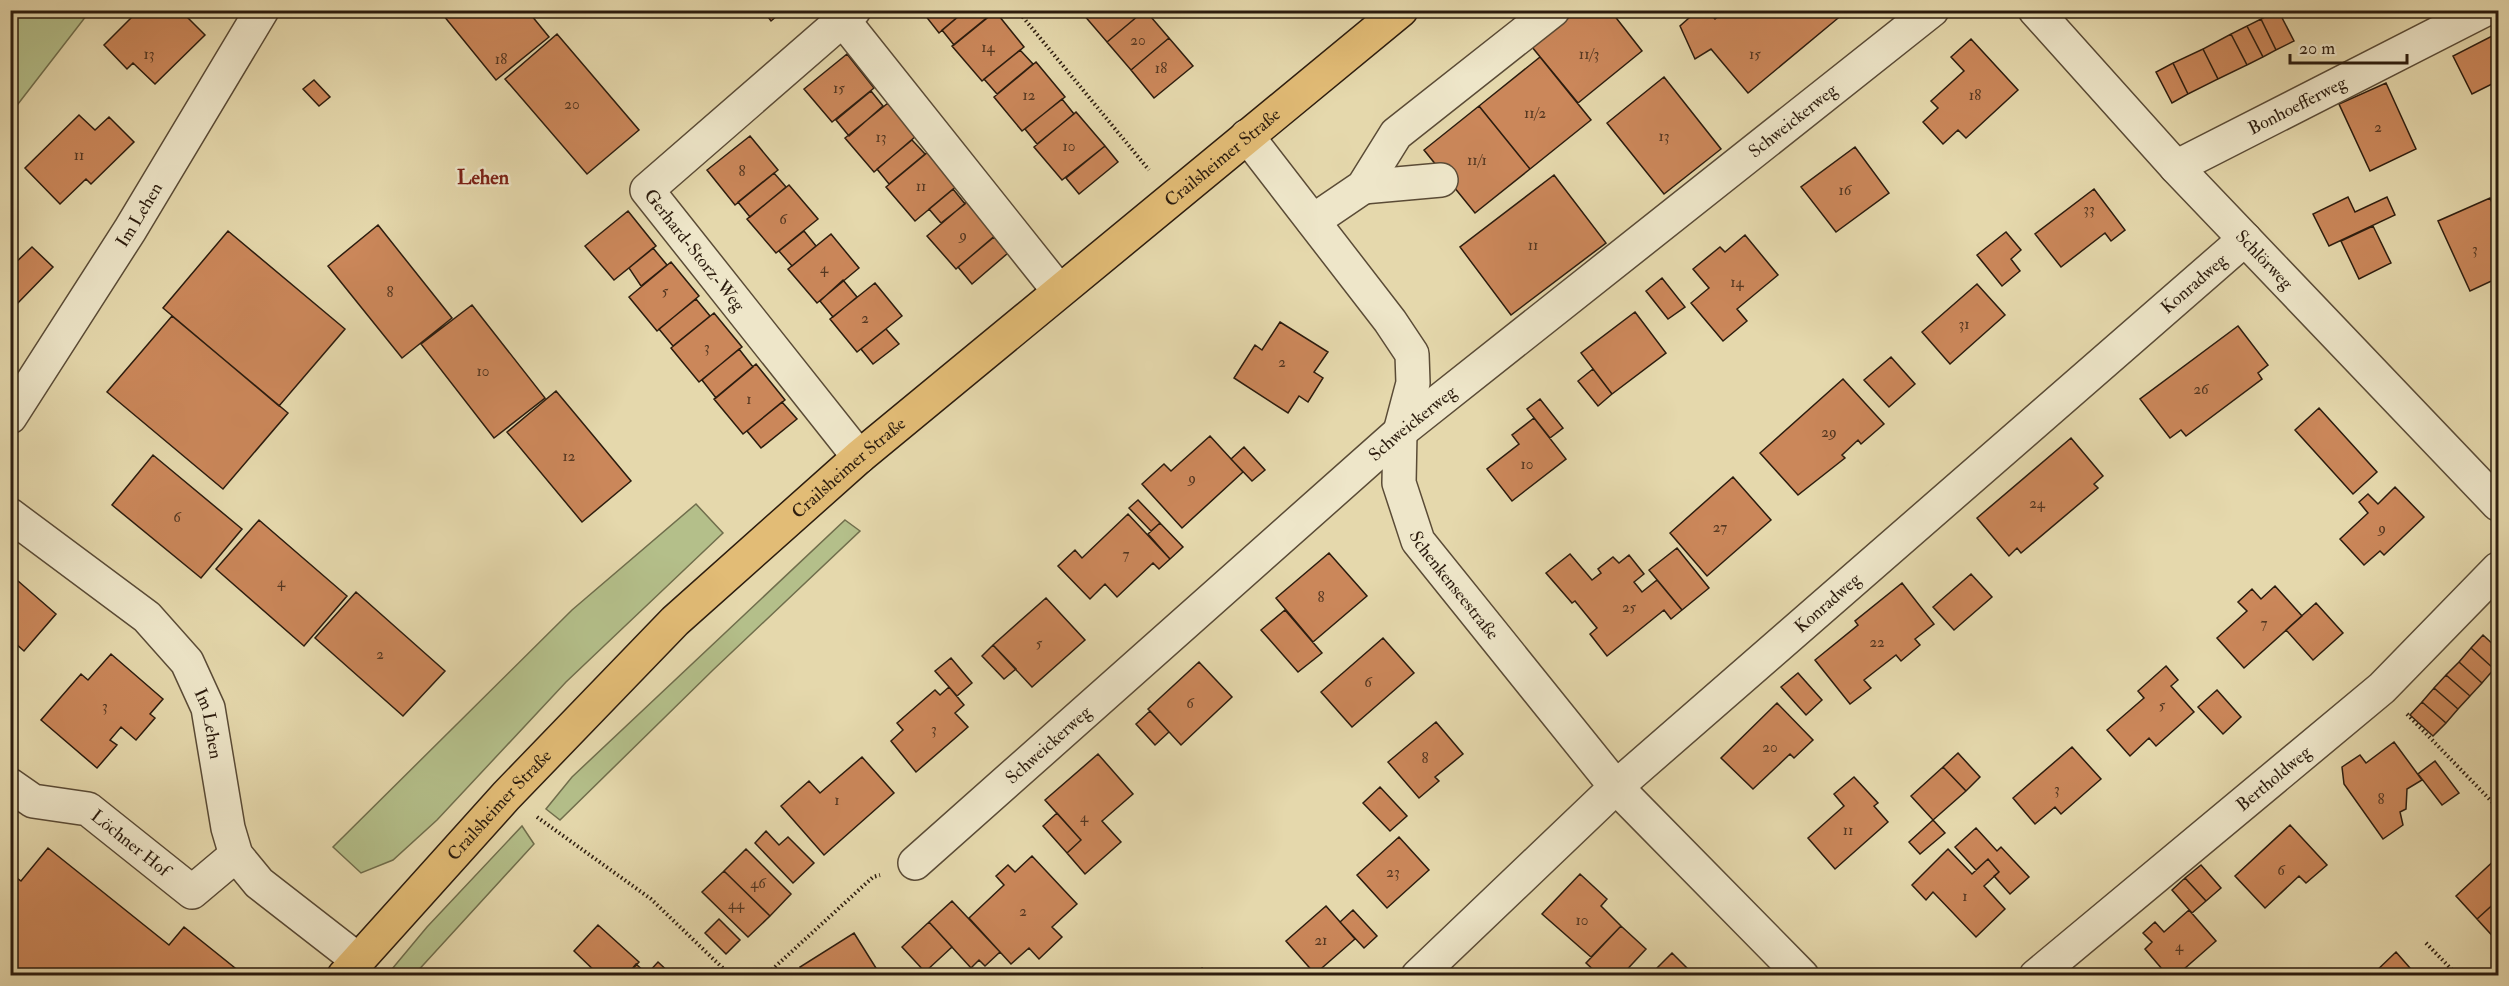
<svg xmlns="http://www.w3.org/2000/svg" width="2509" height="986" viewBox="0 0 2509 986" font-family="'IM FELL Double Pica',serif">
<rect width="100%" height="100%" fill="#e5d8ac"/>
<filter id="stains"><feTurbulence type="fractalNoise" baseFrequency=".00333" numOctaves="4"/><feColorMatrix values="0 0 0 0 .2 0 0 0 0 .09 0 0 0 0 .02 0 0 0 .5 -.17"/></filter>
<radialGradient id="worn" r=".72"><stop offset=".6" stop-color="#630" stop-opacity="0"/><stop offset="1" stop-color="#630" stop-opacity=".3"/></radialGradient>
<!-- green -->
<path fill="#b4bf8a" stroke="#706e4c" stroke-width="1.5" d="M11 10 90 11 11 113 10 11Z
M696 504 723 533 566 682 437 820 393 860 361 873 333 847 572 610Z
M845 520 860 531 713 670 560 820 546 809 572 777Z
M522 826 534 844 414 975H387L427 927Z"/>
<!-- building -->
<path fill="#cb875a" stroke="#2c1c0e" stroke-width="1.5" d="M139 10H180L205 35 155 84 133 63 127 69 104 45Z
M439 10H527L549 37 496 80Z
M763 10H784L771 21Z
M921 10H966L939 33Z
M966 10H987L991 15 954 45 942 30Z
M1087 10H1145L1107 42 1083 14Z
M1145 10 1169 38 1131 70 1107 42Z
M1577 10H1610L1642 51 1578 103 1532 47Z
M1698 10H1707L1715 19 1726 10H1840L1843 14 1748 93 1711 49 1695 59 1680 26Z
M2278 10 2294 41 2276 50 2261 19Z
M2316 10H2332L2319 17Z
M995 11 1024 47 982 81 952 46Z
M2261 19 2276 50 2263 57 2247 26Z
M2247 26 2263 57 2247 65 2231 34Z
M2498 33V81L2472 94 2453 56Z
M557 34 639 130 587 174 505 79Z
M2231 34 2247 65 2218 79 2203 49Z
M1169 38 1193 66 1154 98 1131 70Z
M1971 39 2018 90 1966 138 1958 130 1943 144 1923 122 1938 108 1931 101 1964 71 1951 57Z
M2203 49 2218 79 2188 94 2173 63Z
M1020 50 1033 64 997 94 984 79Z
M847 54 874 88 832 122 804 89Z
M1540 57 1591 120 1530 169 1479 106Z
M1036 62 1065 97 1022 131 994 97Z
M2173 63 2188 94 2172 103 2156 72Z
M1664 77 1721 149 1664 194 1607 123Z
M314 80 330 97 319 106 303 89Z
M2386 83 2416 149 2370 171 2339 104Z
M871 91 883 106 849 136 836 120Z
M1062 99 1074 114 1037 144 1025 129Z
M888 103 916 136 874 172 845 138Z
M1479 106 1530 169 1475 213 1424 150Z
M1076 112 1105 146 1062 180 1034 147Z
M79 115 95 130 109 117 134 142 91 184 86 179 60 204 25 168Z
M750 136 778 170 735 205 707 170Z
M912 140 925 154 889 184 877 169Z
M1105 146 1118 162 1079 194 1066 178Z
M1855 147 1889 193 1836 232 1801 187Z
M928 152 957 186 915 221 886 187Z
M774 173 786 187 750 217 738 202Z
M1554 175 1606 243 1511 315 1460 247Z
M789 185 818 219 776 253 747 219Z
M953 189 965 204 941 223 929 209Z
M2094 189 2125 230 2111 241 2105 233 2061 267 2035 234Z
M2348 197 2355 212 2387 197 2395 215 2329 246 2313 214Z
M2490 198 2498 217V278L2470 291 2438 221Z
M969 200 998 233 956 269 927 236Z
M628 211 656 246 614 280 585 246Z
M378 225 452 318 402 358 328 266Z
M2373 226 2391 263 2359 279 2341 241Z
M228 231 345 329 279 406 163 308Z
M804 231 816 246 792 266 779 251Z
M2006 232 2021 250 2011 259 2020 271 2002 286 1977 255Z
M831 234 859 268 817 303 788 269Z
M1745 235 1778 275 1737 309 1747 321 1723 341 1691 303 1709 288 1693 269 1720 247 1725 252Z
M994 237 1008 253 972 284 958 267Z
M32 247 53 267 13 308 17 313 10 319V263L13 265Z
M653 248 667 265 641 286 629 268Z
M671 262 699 296 657 331 629 297Z
M1662 278 1685 307 1668 319 1646 291Z
M843 280 857 297 833 317 820 301Z
M875 283 902 316 857 352 830 319Z
M1977 284 2005 315 1950 364 1922 332Z
M696 299 710 316 673 346 659 329Z
M472 305 545 398 494 438 421 344Z
M1635 312 1666 353 1612 394 1581 353Z
M714 313 742 347 699 382 671 348Z
M172 316 288 413 223 489 107 392Z
M1280 322 1328 352 1314 372 1323 378 1308 402 1299 396 1288 413 1234 378 1255 345 1262 350Z
M2238 326 2268 365 2258 373 2262 379 2186 436 2181 430 2170 438 2140 399Z
M886 329 899 344 873 364 861 349Z
M739 349 753 367 716 398 702 380Z
M1891 357 1915 384 1889 407 1864 380Z
M756 364 785 400 743 434 714 399Z
M1593 369 1612 394 1598 406 1578 381Z
M1843 379 1884 424 1861 444 1858 440 1842 455 1845 458 1798 495 1760 453Z
M556 391 631 481 582 522 507 432Z
M1540 399 1563 428 1550 438 1527 409Z
M782 402 797 419 761 448 747 431Z
M2319 408 2377 472 2353 494 2295 430Z
M1534 418 1566 459 1512 501 1487 469 1519 444 1512 435Z
M1210 436 1243 472 1182 528 1142 484 1164 464 1171 471Z
M2071 438 2103 476 2094 484 2098 488 2021 553 2017 548 2009 556 1977 518Z
M1244 447 1265 470 1252 481 1231 459Z
M153 455 242 529 201 578 112 505Z
M1733 477 1771 520 1707 576 1670 533Z
M2395 487 2424 517 2384 555 2380 551 2364 565 2340 539 2368 513 2359 502 2368 494 2378 504Z
M1138 500 1160 523 1151 531 1129 508Z
M1128 514 1170 559 1159 569 1153 563 1117 597 1105 584 1090 599 1058 566 1075 550 1082 558Z
M259 520 347 596 304 646 216 569Z
M1160 523 1183 547 1170 559 1148 534Z
M1677 548 1709 588 1682 610 1649 570Z
M1329 553 1367 596 1313 642 1276 598Z
M1570 554 1592 580 1601 573 1598 569 1613 557 1619 563 1629 555 1644 574 1634 582 1642 592 1657 580 1682 610 1671 619 1664 610 1607 656 1590 634 1597 628 1575 601 1572 603 1546 573Z
M10 574 56 614 24 651 15 643 10 648Z
M1971 574 1992 597 1954 630 1933 607Z
M1902 583 1934 624 1915 639 1920 645 1901 661 1896 655 1864 680 1871 688 1850 704 1815 660 1858 625 1855 621Z
M2275 586 2302 616 2244 668 2217 638 2247 611 2238 602 2252 589 2261 599Z
M356 592 445 671 403 716 315 638Z
M1046 598 1085 640 1032 687 993 645Z
M2316 603 2343 633 2313 660 2286 630Z
M1285 610 1322 653 1298 672 1261 630Z
M2483 635 2498 649V664L2494 669 2471 648Z
M1383 638 1414 673 1352 727 1321 692Z
M993 645 1016 669 1004 679 982 656Z
M2471 648 2494 669 2482 683 2459 662Z
M111 654 163 699 150 714 155 718 136 740 121 727 110 740 117 745 97 768 41 720 81 674 88 680Z
M951 658 972 683 957 696 935 671Z
M1199 662 1232 697 1181 745 1148 709Z
M2459 662 2482 683 2470 696 2446 675Z
M2166 666 2178 680 2171 686 2194 712 2156 746 2149 738 2130 756 2107 730 2144 698 2138 691Z
M1798 673 1822 700 1806 715 1781 687Z
M2446 675 2470 696 2458 709 2434 688Z
M949 687 964 705 955 713 968 727 916 772 891 741 903 730 897 723 935 690 940 695Z
M2434 688 2458 709 2446 723 2422 702Z
M2217 690 2241 717 2223 734 2198 707Z
M2422 702 2446 723 2433 736 2410 715Z
M1777 703 1813 740 1794 758 1790 754 1753 789 1721 758Z
M1150 711 1169 732 1155 745 1136 724Z
M1436 722 1463 754 1435 777 1439 781 1419 798 1388 762Z
M2394 742 2422 780 2407 789 2406 809 2400 812 2403 825 2383 839 2344 784 2342 767 2360 755 2366 763Z
M2072 747 2101 779 2061 814 2055 807 2035 824 2013 798Z
M1958 753 1980 777 1966 791 1943 767Z
M1098 754 1133 794 1102 821 1121 842 1085 874 1067 853 1081 840 1045 800Z
M862 757 894 793 824 855 781 806 809 781 820 793Z
M2435 761 2459 793 2442 805 2418 774Z
M1943 767 1966 791 1933 820 1911 796Z
M1854 777 1878 803 1874 806 1888 822 1835 869 1808 838 1844 806 1834 794Z
M1380 787 1407 816 1390 831 1363 803Z
M1057 813 1081 840 1067 853 1043 826Z
M1933 820 1945 833 1920 854 1909 842Z
M2290 825 2327 865 2306 883 2299 876 2265 908 2235 876Z
M1976 828 1997 851 2001 847 2029 877 2010 894 1994 876 1999 872 1988 859 1976 870 1955 847Z
M766 831 779 845 788 837 814 863 793 883 755 843Z
M1399 837 1429 870 1387 908 1357 875Z
M48 848 169 945 184 927 245 976H10V873L21 881Z
M746 849 791 894 770 916 724 871Z
M1948 849 1972 874 1988 859 1999 872 1984 886 2005 909 1976 937 1933 892 1926 900 1912 885Z
M1032 856 1077 904 1052 927 1062 937 1039 959 1029 948 1011 964 969 918 1004 885 996 876 1008 865 1015 872Z
M2498 857V900L2477 919 2456 896Z
M2201 865 2221 888 2206 901 2185 878Z
M724 871 770 916 748 937 702 892Z
M1580 874 1607 899 1601 906 1621 926 1591 957 1542 914Z
M2185 878 2206 901 2192 913 2172 890Z
M2498 900V942L2477 919Z
M952 901 1000 952 985 966 979 960 971 968 929 922Z
M1326 906 1355 939 1315 974 1286 941Z
M1353 910 1377 936 1364 948 1340 922Z
M2189 910 2216 941 2176 976H2168L2145 949 2152 942 2143 933 2155 922 2164 932Z
M719 919 740 940 726 954 705 933Z
M929 922 952 947 925 972 902 947Z
M598 925 639 962 626 976H600L574 951Z
M1621 926 1646 949 1621 976H1600L1586 963Z
M854 933 881 976H805L800 967Z
M2396 952 2417 976H2371Z
M1672 953 1695 976H1649Z
M658 962 673 976H626L636 964 647 974Z
M1202 968 1209 976H1194Z"/>
<g fill="none" stroke-linecap="round" stroke-linejoin="round">
<defs>
<g id="minor">
<path id="s1" d="M854 10 647 190 859 457"/>
<path id="s2" d="M2035 10 2176 167 2498 504"/>
<path d="M843 20 1059 291"/>
<path id="s3" d="M1247 136 1390 321 1412 354 1413 383 1400 432 1399 483 1418 541 1616 787 1802 976"/>
<path id="s4" d="M2176 167 2484 10"/>
<path d="M1363 187 1441 180"/>
<path d="M1313 221 1363 187 1396 134 1553 10"/>
<path id="s5" d="M10 417 130 230 262 10"/>
<path id="s6" d="M10 515 147 617 187 662 208 708 228 828 236 855 259 883 358 960"/>
<path id="s7" d="M10 785 33 801 88 809 192 892 236 855"/>
<path id="s8" d="M915 863 1400 432 1932 10"/>
<path id="s9" d="M1418 976 1616 787 2245 239"/>
<path id="s10" d="M2036 976 2382 688 2498 569"/>
</g>
<g id="major">
<path id="s11" d="M344 976 506 796 675 621 859 457 1401 10"/>
</g>
</defs>
<!-- minor casing -->
<use href="#minor" stroke="#5a4b36" stroke-width="36"/>
<!-- major casing -->
<use href="#major" stroke="#2c1c0e" stroke-width="36"/>
<!-- path -->
<path stroke="#2c1c0e" stroke-width="4" stroke-dasharray="1.5 3" stroke-linecap="butt" d="M1017 10 1149 170
M2407 714 2498 808
M537 817 651 899 731 976
M2426 943 2458 976
M765 976 873 877 880 875"/>
<!-- minor -->
<use href="#minor" stroke="#eee6c9" stroke-width="33"/>
<!-- major -->
<use href="#major" stroke="#e2bc76" stroke-width="33"/>
</g>
<g text-anchor="middle" dominant-baseline="central" stroke-width="5" stroke-linejoin="round" paint-order="stroke">
<!-- number labels -->
<g font-size="15" fill="#543721">
<text x="1138" y="40">20</text>
<text x="988" y="47">14</text>
<text x="149" y="54">13</text>
<text x="1589" y="54">11/3</text>
<text x="1755" y="54">15</text>
<text x="501" y="59">18</text>
<text x="1161" y="68">18</text>
<text x="839" y="88">15</text>
<text x="1029" y="95">12</text>
<text x="1975" y="95">18</text>
<text x="572" y="104">20</text>
<text x="1535" y="113">11/2</text>
<text x="2378" y="127">2</text>
<text x="1664" y="136">13</text>
<text x="881" y="137">13</text>
<text x="1069" y="146">10</text>
<text x="79" y="155">11</text>
<text x="1477" y="160">11/1</text>
<text x="742" y="171">8</text>
<text x="921" y="186">11</text>
<text x="1845" y="190">16</text>
<text x="2089" y="209">33</text>
<text x="783" y="219">6</text>
<text x="963" y="235">9</text>
<text x="1533" y="245">11</text>
<text x="2475" y="249">3</text>
<text x="824" y="268">4</text>
<text x="1737" y="282">14</text>
<text x="665" y="291">5</text>
<text x="390" y="292">8</text>
<text x="865" y="318">2</text>
<text x="1964" y="324">31</text>
<text x="707" y="347">3</text>
<text x="1282" y="362">2</text>
<text x="483" y="371">10</text>
<text x="2201" y="389">26</text>
<text x="749" y="399">1</text>
<text x="1829" y="432">29</text>
<text x="569" y="456">12</text>
<text x="1527" y="464">10</text>
<text x="1192" y="478">9</text>
<text x="2037" y="503">24</text>
<text x="177" y="517">6</text>
<text x="1720" y="527">27</text>
<text x="2382" y="528">9</text>
<text x="1126" y="554">7</text>
<text x="281" y="582">4</text>
<text x="1321" y="597">8</text>
<text x="1629" y="607">25</text>
<text x="2264" y="623">7</text>
<text x="1877" y="642">22</text>
<text x="1039" y="643">5</text>
<text x="380" y="654">2</text>
<text x="1368" y="682">6</text>
<text x="1190" y="703">6</text>
<text x="2162" y="705">5</text>
<text x="105" y="706">3</text>
<text x="934" y="729">3</text>
<text x="1770" y="747">20</text>
<text x="1425" y="758">8</text>
<text x="2057" y="789">3</text>
<text x="2381" y="799">8</text>
<text x="837" y="800">1</text>
<text x="1084" y="817">4</text>
<text x="1848" y="830">11</text>
<text x="2281" y="870">6</text>
<text x="1393" y="872">23</text>
<text x="758" y="883">46</text>
<text x="1965" y="896">1</text>
<text x="736" y="904">44</text>
<text x="1023" y="911">2</text>
<text x="1582" y="920">10</text>
<text x="1321" y="940">21</text>
<text x="2179" y="946">4</text>
</g>
<!-- street labels -->
<g font-size="18" fill="#2c1c0e" stroke="#eee6c9">
<text stroke="none"><textPath href="#s4" startOffset="136">Bonhoefferweg</textPath></text>
<text stroke="none"><textPath href="#s8" startOffset="1150">Schweickerweg</textPath></text>
<text stroke="none"><textPath href="#s11" startOffset="1203">Crailsheimer Straße</textPath></text>
<text stroke="none"><textPath href="#s5" startOffset="240">Im Lehen</textPath></text>
<text stroke="none"><textPath href="#s1" startOffset="351">Gerhard-Storz-Weg</textPath></text>
<text stroke="none"><textPath href="#s2" startOffset="339">Schlörweg</textPath></text>
<text stroke="none"><textPath href="#s9" startOffset="1040">Konradweg</textPath></text>
<text stroke="none"><textPath href="#s8" startOffset="664">Schweickerweg</textPath></text>
<text stroke="none"><textPath href="#s11" startOffset="717">Crailsheimer Straße</textPath></text>
<text stroke="none"><textPath href="#s3" startOffset="522">Schenkenseestraße</textPath></text>
<text stroke="none"><textPath href="#s9" startOffset="554">Konradweg</textPath></text>
<text stroke="none"><textPath href="#s6" startOffset="297">Im Lehen</textPath></text>
<text stroke="none"><textPath href="#s8" startOffset="178">Schweickerweg</textPath></text>
<text stroke="none"><textPath href="#s10" startOffset="309">Bertholdweg</textPath></text>
<text stroke="none"><textPath href="#s11" startOffset="231">Crailsheimer Straße</textPath></text>
<text stroke="none"><textPath href="#s7" startOffset="138">Löchner Hof</textPath></text>
</g>
<!-- neighbourhood labels -->
<g font-size="20" font-weight="bold" fill="#7a1f14" stroke="#eee6c9">
<text x="483" y="177">Lehen</text>
</g>
</g>
<!-- margin -->
<rect width="2509" height="986" fill="none" stroke="#e5d8ac" stroke-width="36"/>
<rect x="12" y="12" width="2485" height="962" fill="none" stroke="#2c1c0e" stroke-width="3"/>
<rect x="18" y="18" width="2473" height="950" fill="none" stroke="#2c1c0e" stroke-width="1.5"/>
<!-- scale -->
<path d="M2290 54v9h117v-9" fill="none" stroke="#2c1c0e" stroke-width="3"/>
<text x="2299" y="54" font-size="18" fill="#2c1c0e" stroke="#eee6c9" stroke-width="4.5" paint-order="stroke">20 m</text>
<rect width="100%" height="100%" filter="url(#stains)"/>
<rect width="100%" height="100%" fill="url(#worn)"/>
</svg>
